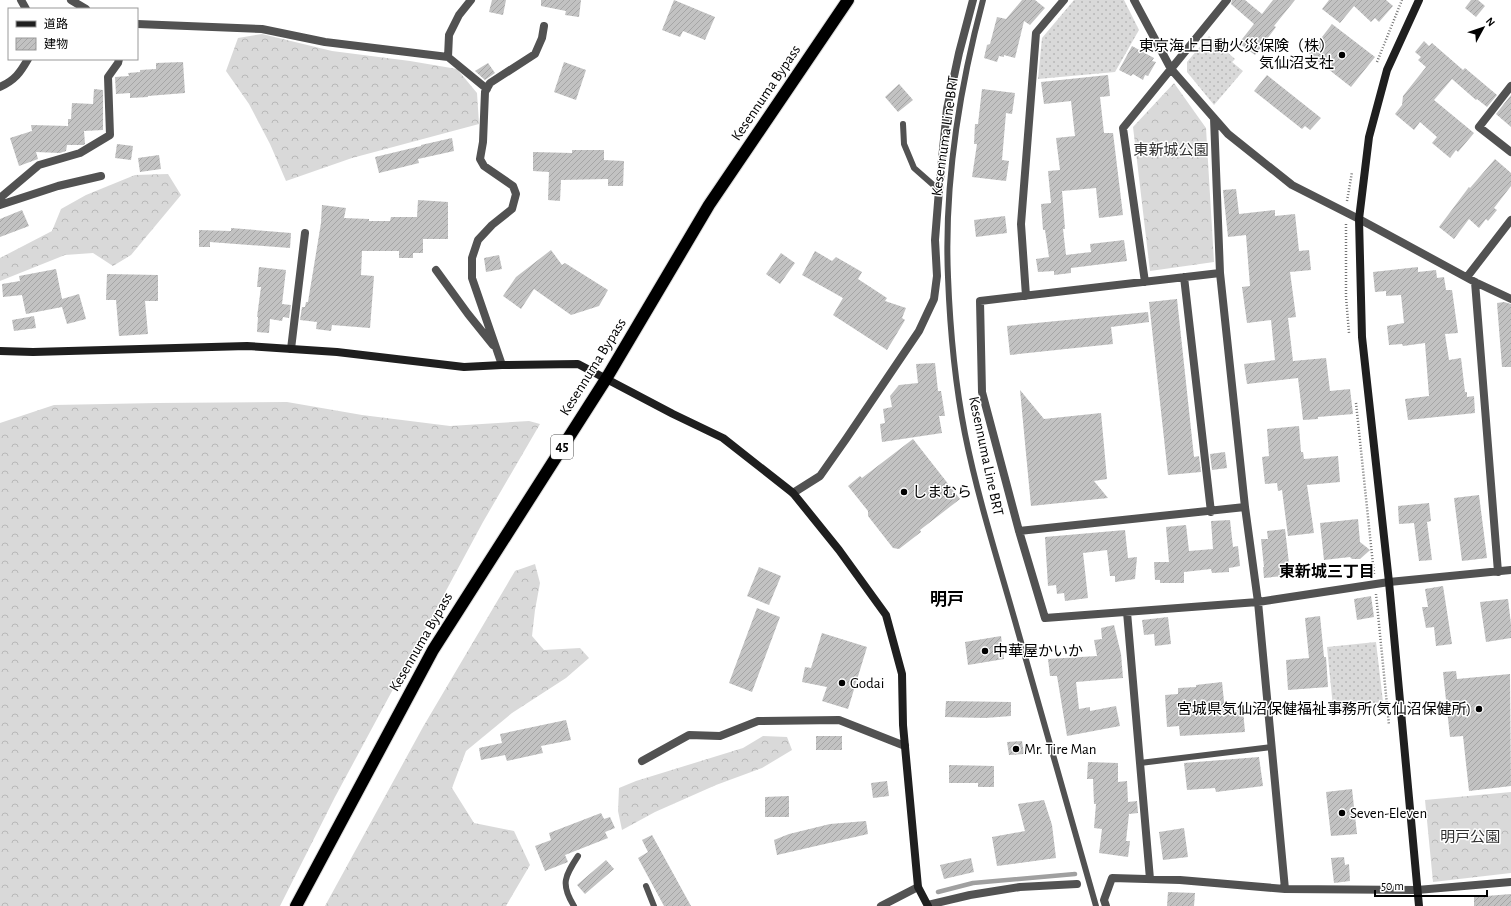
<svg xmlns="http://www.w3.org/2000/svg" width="1511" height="906" viewBox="0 0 1511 906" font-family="'Alegreya Sans','Noto Sans JP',sans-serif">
<defs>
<pattern id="grass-dots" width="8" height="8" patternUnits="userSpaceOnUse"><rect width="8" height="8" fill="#d9d9d9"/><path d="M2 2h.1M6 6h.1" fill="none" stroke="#b8b8b8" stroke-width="1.8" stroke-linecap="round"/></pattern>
<pattern id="forest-crowns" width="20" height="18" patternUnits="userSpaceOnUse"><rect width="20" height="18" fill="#d9d9d9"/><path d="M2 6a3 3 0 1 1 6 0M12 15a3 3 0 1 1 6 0" fill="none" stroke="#b8b8b8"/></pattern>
<pattern id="building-hatch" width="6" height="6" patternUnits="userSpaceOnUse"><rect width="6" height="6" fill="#c2c2c2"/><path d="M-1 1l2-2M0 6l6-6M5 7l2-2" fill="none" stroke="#a5a5a5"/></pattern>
</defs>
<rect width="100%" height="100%" fill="#fff"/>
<!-- grass -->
<path fill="url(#grass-dots)" d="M1074 0H1124L1139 30 1115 72 1038 79 1042 38Z
M1209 36 1235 59 1232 62 1243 71 1214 105 1187 72V62Z
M1376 642 1383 702 1333 707 1327 647Z"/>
<!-- forest -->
<path fill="url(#forest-crowns)" d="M262 34 332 51 410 61 457 69 477 93 479 124 352 158 286 181 270 144 249 104 226 71 238 38Z
M1174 83 1206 128 1214 262 1150 271 1133 127Z
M168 174 181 195 131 255 113 266 93 253 65 255 0 281V258L52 231 61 209 86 195 135 175Z
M287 402 362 415 450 426 529 421 540 424 483 522 335 797 280 906H0V423L54 405 157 403Z
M535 564 540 583 535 610 532 636 544 650 580 648 589 658 566 678 512 713 466 751 452 788 474 823 514 831 530 865 506 906H325L423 727 515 571Z
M763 736 787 737 792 750 762 768 716 785 655 812 622 830 618 811 619 788 636 781 743 748Z
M1511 792V873L1433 882 1425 800Z"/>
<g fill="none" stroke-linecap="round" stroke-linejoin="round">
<!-- stream -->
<path stroke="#a0a0a0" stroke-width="4.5" d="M938 892 973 883 1075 874"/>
</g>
<!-- building -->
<path fill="url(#building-hatch)" d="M492 0H506L503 15 489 12Z
M541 0H581L579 17 565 15 566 11 541 6Z
M674 0 715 17 705 40 683 31 680 37 662 30Z
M1022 0H1035L1045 8 1030 25 1024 21 1015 58 1004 55V57L999 56 997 62 984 58 987 45 990 44 997 17 1006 19Z
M1232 0H1245L1262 14 1273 0H1295L1274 26 1276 27 1255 55 1239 43 1254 24 1231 4Z
M1329 0H1386L1393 6 1379 22 1375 18 1371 22 1354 6 1340 23 1322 9Z
M1471 0H1478L1485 6 1476 17 1465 8Z
M1332 24 1375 57 1351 87 1309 54Z
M1424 41 1429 46 1432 43 1463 70 1465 68 1497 95 1487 107 1477 99 1476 100 1452 79 1434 100 1474 133 1458 152 1456 150 1450 158 1432 143 1437 137 1420 122 1414 130 1395 114 1402 105 1403 96 1426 67 1418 60 1421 57 1415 52Z
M1132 46 1154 58 1152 61 1156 62 1148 76 1145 75 1143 80 1133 74 1131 76 1119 70Z
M183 62 185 93 148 96V97L130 98V93L116 94 115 77 129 76 128 73 140 72V70L156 69V63Z
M564 62 586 70 576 100 554 92Z
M488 63 495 73 485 80 475 71Z
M1108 75 1110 96 1100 97 1104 133H1113L1123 215 1099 218 1096 188 1062 191 1065 229H1063L1066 255 1091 252 1090 244 1124 240 1127 261 1071 268V273L1054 275V271L1038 272 1036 259 1049 257 1045 230H1043L1041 204 1051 203 1048 171 1060 170 1056 138 1075 136 1071 101 1044 104 1041 82Z
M1267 75 1321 118 1310 130 1305 126 1302 129 1254 91Z
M899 84 913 100 898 112 885 97Z
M94 89 103 90V130L84 131 85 144 83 145H67L66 151 60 153 36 152 38 159 19 166 10 138 32 131 31 125 68 126V119H71L72 103 93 104Z
M982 89 1015 93 1012 114 1006 113 1002 160 1009 161 1006 181 972 177 977 144H974L975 124H978Z
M1511 95V127L1496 114Z
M452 138 454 151 418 159 419 163 379 173 375 157 421 146V145Z
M117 144 133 146 131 160 115 158Z
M572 150H604V160L624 161 623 186H608V179L561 180 560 201 548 200 549 172 533 171V152L572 153Z
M159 155 161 169 140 172 138 158Z
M1495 159 1511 173V186L1494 208 1497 210 1488 221 1486 219 1479 228 1469 219 1454 239 1439 227 1469 187 1470 188Z
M1236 189 1239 214 1275 210V216L1295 214 1299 251 1309 250 1311 270 1290 272 1296 317 1288 318 1293 361 1326 358 1330 391 1350 389 1353 414 1318 417V419L1303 420 1298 378 1247 384 1244 364 1275 360 1271 320 1247 323 1242 287 1250 286 1246 235 1228 237 1223 190Z
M418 200 448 202V239H423V253H413V258H399V251H362L361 275 374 276 370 328 332 325 331 331 316 329 317 322 300 320 302 307H305L306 302H308L321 223 322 205 346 208 344 218 369 219V221H390L391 217H417Z
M22 210 29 226 0 237V219Z
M1005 216 1007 233 976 237 974 220Z
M231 228 291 233 290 248 210 242V247H199V230L231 231Z
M551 250 562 265 565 263 608 290 599 306 571 315 534 289 521 309 503 296 516 277Z
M815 251 832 261 836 257 862 272 858 279 887 298 885 301 906 308 902 318 905 320 887 350 833 315 843 298 802 275Z
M781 253 795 263 780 284 766 274Z
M499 255 502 269 486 272 484 258Z
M259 267 286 270 282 304 291 305 289 318 283 317 282 321 270 319 269 333 257 332 258 317H257L261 287H257Z
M1418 267V272L1436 270 1437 278 1444 277 1446 290H1452L1458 333 1445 334 1449 360 1461 358 1465 392H1467V397L1474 396 1475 413 1408 420 1405 399 1429 396 1425 343 1403 346 1402 344 1389 345 1387 326 1404 323 1401 295 1386 296V291L1375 292 1373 272Z
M56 269 62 299 79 294 86 319 67 324 62 307 26 314 22 295 3 297 2 284 20 281 19 276Z
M107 274 158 275V301H145L148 334 119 336 116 300H106Z
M1177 299 1194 457 1199 456 1201 472 1168 475 1149 302Z
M1504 302 1511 304V367H1502L1497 303Z
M1148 312 1149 322 1111 327 1113 344 1010 355 1007 326Z
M34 316 36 328 14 331 12 320Z
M935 363 938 391H941L945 416H939L942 433 882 442 880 424 885 423 883 409 892 407 890 396 899 385 918 383 916 364Z
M1020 390 1044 419 1101 413 1107 479 1094 481 1108 498 1031 506Z
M1299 426 1301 452H1303L1304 459 1338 456 1340 482 1307 485 1314 533 1288 536 1282 490 1278 491 1277 483 1265 484 1262 457 1269 456 1267 429Z
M913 439 960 499 920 530 921 532 899 549 893 548 868 516V511L848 486 860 476 862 478Z
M1225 452 1227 468 1212 470 1210 454Z
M1479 495 1487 558 1462 561 1454 498Z
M1429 503 1431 521 1427 522 1432 560 1419 561 1414 523 1399 524 1398 506Z
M1358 519 1360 542 1370 550 1360 559H1352L1350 557 1324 560 1320 523Z
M1230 520 1233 547 1238 546 1240 566 1229 568V572L1212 573 1211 569 1184 572V583H1160V580H1155L1154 562H1169L1166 527 1186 525 1189 551 1213 549 1211 521Z
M1285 529 1290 572 1282 573 1283 576 1264 578 1263 567H1264L1261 539H1268L1267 531Z
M1125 530 1128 558 1137 557 1135 579 1115 582V576H1110L1107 550 1083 553 1088 598 1065 601 1064 593 1057 594 1056 585 1048 586 1045 537Z
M759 567 781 576 769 605 747 596Z
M1443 586 1452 644 1436 646 1434 627 1426 628 1422 607H1428L1425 589Z
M1371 596 1374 617 1357 620 1354 599Z
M1508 599 1511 624V638L1486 642 1480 602Z
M757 608 780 617 752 692 729 683Z
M1320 616 1324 657H1326L1328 687 1288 690 1286 660 1309 658 1305 618Z
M1168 617 1171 644 1155 646 1154 634 1144 635 1142 620Z
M1114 625 1121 654 1123 678 1076 682 1079 709 1090 707V711L1116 706 1120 726 1067 736 1057 676H1050L1048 659 1097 656 1094 640 1102 639 1101 628Z
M822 633 867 647 848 709 822 701 827 687 802 682 805 667 811 668Z
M1001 636 1004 659 968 665 965 642Z
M1456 671 1457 679 1510 674 1511 786 1469 791 1463 736 1450 737 1443 672Z
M1222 682 1225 711 1243 710 1245 732 1180 736 1179 726 1167 727 1165 695 1178 694V688L1196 687V685Z
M946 701 1011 702V716L985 718 945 717Z
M566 720 571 740 541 746 543 753 507 761 505 755 481 760 479 748 502 743 500 734Z
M816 736H842V750H816Z
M1022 741 1024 754 1009 755 1007 742Z
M1259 757 1263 786 1216 792 1215 788 1187 790 1184 763Z
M1088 762 1118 763V782L1127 781 1128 802 1137 801 1138 813 1129 814 1126 841H1130L1128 857 1099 853 1102 829 1094 828 1096 804H1094L1093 779H1087Z
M949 765 994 766V787H978V783H949Z
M887 781 889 796 873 798 871 783Z
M1352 789 1357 834 1331 836 1326 792Z
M789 796V817H765V797Z
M1044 800 1052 825 1056 858 997 866 992 837 1025 831 1018 804Z
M601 813 604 819 610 817 615 828 605 832 608 838 565 855 568 862 545 871 535 846 551 840 549 833Z
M866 821 868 834 777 855 774 840 789 834 830 824Z
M1184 828 1188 857 1163 860 1159 832Z
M652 835 691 906H664L638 858 648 852 642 840Z
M1344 857 1345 865 1349 864 1350 881 1334 883 1331 858Z
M971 858 974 872 944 879 940 865Z
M606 860 614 869 585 894 577 885Z
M1168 892 1195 893 1194 906H1167Z
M1511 894V906H1474V897Z"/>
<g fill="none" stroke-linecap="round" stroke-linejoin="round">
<defs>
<path id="highway" d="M296 906 433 650 606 379 709 205 848 0"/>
</defs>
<!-- highway casing -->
<use href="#highway" stroke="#dbdbdb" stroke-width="14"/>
<!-- path -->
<path stroke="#747474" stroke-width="2.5" stroke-dasharray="1 2" stroke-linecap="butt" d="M1377 62 1402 0
M1347 201 1352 172
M1346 224V297L1349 333
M1356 403 1374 574
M1376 594 1389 725"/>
<!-- lane -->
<path stroke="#525252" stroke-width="6" d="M983 0C959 90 944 184 948 277 950 329 955 383 965 434 978 499 999 564 1017 628 1043 721 1070 813 1096 906
M903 124 904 144 914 168 939 190
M1140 763 1272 747
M646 886 654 906
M574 906C560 884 565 876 578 856"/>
<!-- street -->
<path stroke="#525252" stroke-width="8" d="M21 0 26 9
M71 0 86 9
M471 0 459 15 449 35 448 57 487 89
M1134 0 1171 69 1228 134 1292 185 1359 219 1475 282 1511 299
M137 24 262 29 325 42 448 57
M1511 86 1479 127 1511 152
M0 87C15 80 20 73 28 59
M1214 118 1220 273
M0 198 39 165 80 153 110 135 108 77 118 63 119 59
M0 205 58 186 101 176
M436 270 468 314 493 345
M1184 277 1211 512
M1467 277 1511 220
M1145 282 1123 128 1227 0
M1475 282 1498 572
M1026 296 1021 224 1036 33 1064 0
M291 349 305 233
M502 365 472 278V258L478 240 492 225 512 209 516 194 513 186 484 166 480 159 483 142 485 92 490 83 535 54 542 38 544 26
M793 493 820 476 846 439 919 331 926 316 934 299 937 276 935 240 939 190 947 109 959 53 973 0
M1019 531 1245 507
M1127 612 1150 879
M642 761 689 735 720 736 758 721 839 720 905 746
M1285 889 1258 602 1245 507 1220 273 980 301 982 392 1019 531 1045 618 1258 602 1389 582 1511 570
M928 905 970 895 1020 887 1077 884
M881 906 918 887
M1106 906 1104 900 1112 878 1180 880 1285 889 1417 890 1511 882"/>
<!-- secondary -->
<path stroke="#1f1f1f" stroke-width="8" d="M0 351 33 352 247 346 337 352 464 367 502 365 578 364 673 414 723 438 793 493 839 550 886 615 902 674 903 725 918 887 928 906
M1419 906 1389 582 1362 337 1359 219 1369 137 1387 70 1419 0"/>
<!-- highway -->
<use href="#highway" stroke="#000" stroke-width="12"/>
</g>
<!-- markers -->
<g fill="#000" stroke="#fff" stroke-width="1.5">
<circle cx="1342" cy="55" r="4"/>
<circle cx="904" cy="492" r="4"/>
<circle cx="985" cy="651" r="4"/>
<circle cx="842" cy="683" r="4"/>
<circle cx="1479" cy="709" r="4"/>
<circle cx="1016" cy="749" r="4"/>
<circle cx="1342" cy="813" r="4"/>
</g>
<g text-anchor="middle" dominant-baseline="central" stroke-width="3" stroke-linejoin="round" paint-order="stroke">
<!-- shield labels -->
<rect fill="#fff" stroke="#4c4c4c" stroke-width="1" x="551" y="435" width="22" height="24" rx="3"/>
<g font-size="14" font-weight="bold" fill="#000">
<text x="562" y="447">45</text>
</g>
<!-- poi labels -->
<g font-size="15" fill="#000" stroke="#fff" text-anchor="start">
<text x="1334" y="46" text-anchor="end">東京海上日動火災保険（株）<tspan x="1334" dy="17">気仙沼支社</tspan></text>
<text x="912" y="492">しまむら</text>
<text x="993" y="651">中華屋かいか</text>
<text x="850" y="683">Godai</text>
<text x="1471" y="709" text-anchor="end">宮城県気仙沼保健福祉事務所(気仙沼保健所)</text>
<text x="1024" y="749">Mr. Tire Man</text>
<text x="1350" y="813">Seven-Eleven</text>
</g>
<!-- street labels -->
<g font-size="15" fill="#000" stroke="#fff">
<text transform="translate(766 93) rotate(-56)">Kesennuma Bypass</text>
<text transform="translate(945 136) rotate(-82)">Kesennuma Line BRT</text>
<text transform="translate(593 367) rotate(-58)">Kesennuma Bypass</text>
<text transform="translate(986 456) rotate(78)">Kesennuma Line BRT</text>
<text transform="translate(421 642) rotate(-60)">Kesennuma Bypass</text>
</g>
<!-- park labels -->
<g font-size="15" fill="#303030" stroke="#fff">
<text x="1171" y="150">東新城公園</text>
<text x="1470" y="837">明戸公園</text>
</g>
<!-- neighbourhood labels -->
<g font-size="16" font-weight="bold" fill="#000" stroke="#fff">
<text x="1327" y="572">東新城三丁目</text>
</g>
<!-- quarter labels -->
<g font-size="17" font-weight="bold" fill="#000" stroke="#fff">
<text x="947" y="599">明戸</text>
</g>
</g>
<!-- legend -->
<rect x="8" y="8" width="130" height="52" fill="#ffffff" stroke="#999999"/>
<rect x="16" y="21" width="20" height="6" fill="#1f1f1f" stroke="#999999"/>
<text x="44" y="28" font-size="12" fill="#000000">道路</text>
<rect x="16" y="38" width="20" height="12" fill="url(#building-hatch)" stroke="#999999"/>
<text x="44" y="48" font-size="12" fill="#000000">建物</text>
<!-- north arrow -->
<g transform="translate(1483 28) rotate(50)" stroke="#ffffff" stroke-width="3" paint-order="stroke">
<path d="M0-3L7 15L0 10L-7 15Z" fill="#000000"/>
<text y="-6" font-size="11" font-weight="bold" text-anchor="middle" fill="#000000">N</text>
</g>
<!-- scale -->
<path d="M1375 890v6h112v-6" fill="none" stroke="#000000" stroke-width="2"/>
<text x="1381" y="890" font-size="12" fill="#000000" stroke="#ffffff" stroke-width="3" paint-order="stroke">50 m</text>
</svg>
